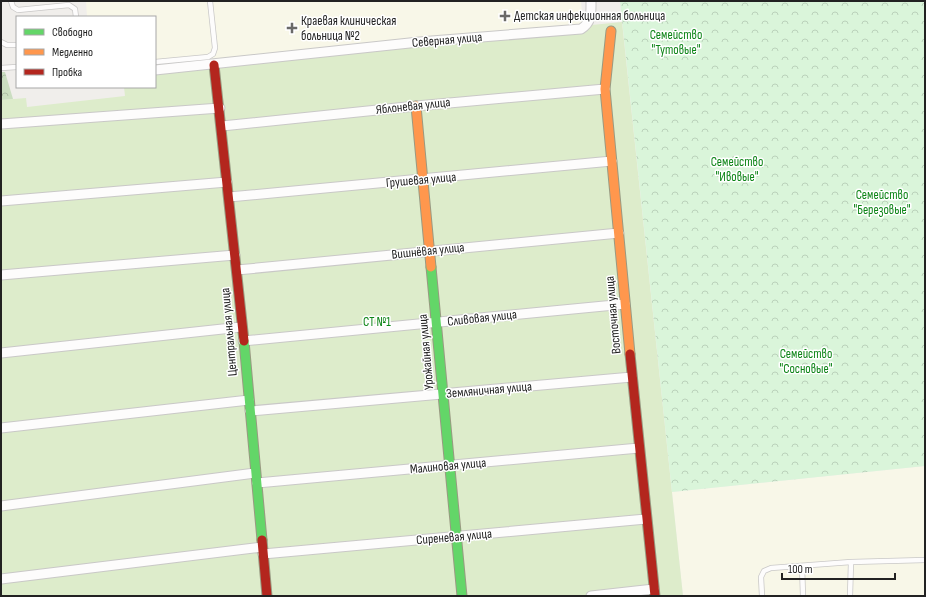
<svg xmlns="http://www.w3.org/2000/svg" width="926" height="597" viewBox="0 0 926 597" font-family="'Sofia Sans Condensed',sans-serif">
<defs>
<pattern id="forest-crowns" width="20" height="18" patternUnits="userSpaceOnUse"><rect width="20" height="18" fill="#cbdec1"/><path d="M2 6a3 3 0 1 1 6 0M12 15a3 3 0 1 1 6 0" fill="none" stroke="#aebea6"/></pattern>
<pattern id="park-crowns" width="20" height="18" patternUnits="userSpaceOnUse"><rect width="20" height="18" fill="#daf5da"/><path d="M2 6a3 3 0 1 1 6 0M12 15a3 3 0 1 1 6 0" fill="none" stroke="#bbd2bb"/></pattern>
</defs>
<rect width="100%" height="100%" fill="#f0eeeb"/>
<!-- education -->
<path fill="#f8f7e8" d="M86 1H581L583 24 155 66V17H87Z
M925 466V596H683L672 492Z"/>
<!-- grass -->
<path fill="#ddeccb" d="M622 22 683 596H1V100L26 98 27 107 125 96 124 87H155V68Z"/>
<!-- forest -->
<path fill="url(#forest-crowns)" d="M1 72H5L13 99 1 100Z"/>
<!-- park -->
<path fill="url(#park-crowns)" d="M620 1H925V466L672 492Z"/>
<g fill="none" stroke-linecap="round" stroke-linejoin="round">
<defs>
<path id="lane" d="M11 1 13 7 18 10 69 5 75 9 76 17
M1 42 7 45H17
M155 62 208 57 213 54 215 48 210 1
M1 68 17 67
M802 566 803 596
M762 596 761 577 764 571 771 568 851 562 925 560
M850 596 851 562"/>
<path id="street" d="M155 70 419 42 581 29C592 22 591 13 591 1
M1 124 220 108
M222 126 416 106 605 89
M229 197 612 161
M1 201 227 182
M237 270 619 233
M1 275 235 255
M243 341 625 304
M1 353 241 327
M250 411 632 377
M1 428 249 400
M257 483 639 448
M1 506 255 473
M263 554 646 519
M1 579 262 547
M591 596 654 589"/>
<path id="fast" d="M431 267 462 596
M244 341 262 540"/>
<path id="slow" d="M611 31 605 89 630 354
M416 106 431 267"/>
<path id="jam" d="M214 65 244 341
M630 354 655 596
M262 540 267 596"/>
</defs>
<!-- lane casing -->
<use href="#lane" stroke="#c9c8c7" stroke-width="6"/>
<!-- street casing -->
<use href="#street" stroke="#c9c8c7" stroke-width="11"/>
<!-- fast casing -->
<use href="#fast" stroke="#999a82" stroke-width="11"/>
<!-- slow casing -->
<use href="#slow" stroke="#999a82" stroke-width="11"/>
<!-- jam casing -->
<use href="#jam" stroke="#999a82" stroke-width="11"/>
<!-- lane -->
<use href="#lane" stroke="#fdfcfc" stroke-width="4.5"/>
<!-- street -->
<use href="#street" stroke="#fdfcfc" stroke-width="9"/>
<!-- fast -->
<use href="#fast" stroke="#63d668" stroke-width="9"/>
<!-- slow -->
<use href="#slow" stroke="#ff974d" stroke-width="9"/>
<!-- jam -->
<use href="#jam" stroke="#b3261e" stroke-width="9"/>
</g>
<!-- markers -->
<g fill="#6a6968" stroke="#fff" stroke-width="1.5">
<path d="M503 10h4v4h4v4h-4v4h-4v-4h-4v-4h4z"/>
<path d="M290 22h4v4h4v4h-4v4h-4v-4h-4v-4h4z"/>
</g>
<g text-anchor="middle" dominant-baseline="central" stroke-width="3" stroke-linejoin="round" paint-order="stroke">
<!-- poi labels -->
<g font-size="13" fill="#222" stroke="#fff" text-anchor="start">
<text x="514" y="16">Детская инфекционная больница</text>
<text x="301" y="21">Краевая клиническая<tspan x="301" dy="15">больница №2</tspan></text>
</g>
<!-- park labels -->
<g font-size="13" fill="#0c8416" stroke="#fff">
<text x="676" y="35">Семейство<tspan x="676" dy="15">"Тутовые"</tspan></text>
<text x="737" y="162">Семейство<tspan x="737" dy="15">"Ивовые"</tspan></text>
<text x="882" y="195">Семейство<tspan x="882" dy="15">"Березовые"</tspan></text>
<text x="377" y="322">СТ №1</text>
<text x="806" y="354">Семейство<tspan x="806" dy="15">"Сосновые"</tspan></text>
</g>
<!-- street labels -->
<g font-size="13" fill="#222" stroke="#fff">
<text transform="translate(447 40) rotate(-5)">Северная улица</text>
<text transform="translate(413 106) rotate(-6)">Яблоневая улица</text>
<text transform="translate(421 180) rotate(-5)">Грушевая улица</text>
<text transform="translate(428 251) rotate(-6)">Вишнёвая улица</text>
<text transform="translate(613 315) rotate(-95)">Восточная улица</text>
<text transform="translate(482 318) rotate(-6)">Сливовая улица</text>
<text transform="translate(229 332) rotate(-95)">Центральная улица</text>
<text transform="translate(426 352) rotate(-95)">Урожайная улица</text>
<text transform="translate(489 390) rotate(-5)">Земляничная улица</text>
<text transform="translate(448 466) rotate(-5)">Малиновая улица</text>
<text transform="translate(454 537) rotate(-5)">Сиреневая улица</text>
</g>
</g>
<!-- border -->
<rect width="926" height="597" fill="none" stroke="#222222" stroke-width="4"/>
<!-- legend -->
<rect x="16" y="16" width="140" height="72" fill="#ffffff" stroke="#a7a7a7"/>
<rect x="24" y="29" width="20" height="6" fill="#63d668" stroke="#a7a7a7"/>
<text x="52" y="36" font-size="12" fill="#222222">Свободно</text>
<rect x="24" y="49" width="20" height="6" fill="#ff974d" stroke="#a7a7a7"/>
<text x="52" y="56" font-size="12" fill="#222222">Медленно</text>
<rect x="24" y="69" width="20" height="6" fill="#b3261e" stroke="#a7a7a7"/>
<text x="52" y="76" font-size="12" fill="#222222">Пробка</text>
<!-- scale -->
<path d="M782 573v6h113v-6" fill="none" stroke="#222222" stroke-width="2"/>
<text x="788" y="573" font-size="12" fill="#222222" stroke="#ffffff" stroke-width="3" paint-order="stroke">100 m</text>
</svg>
